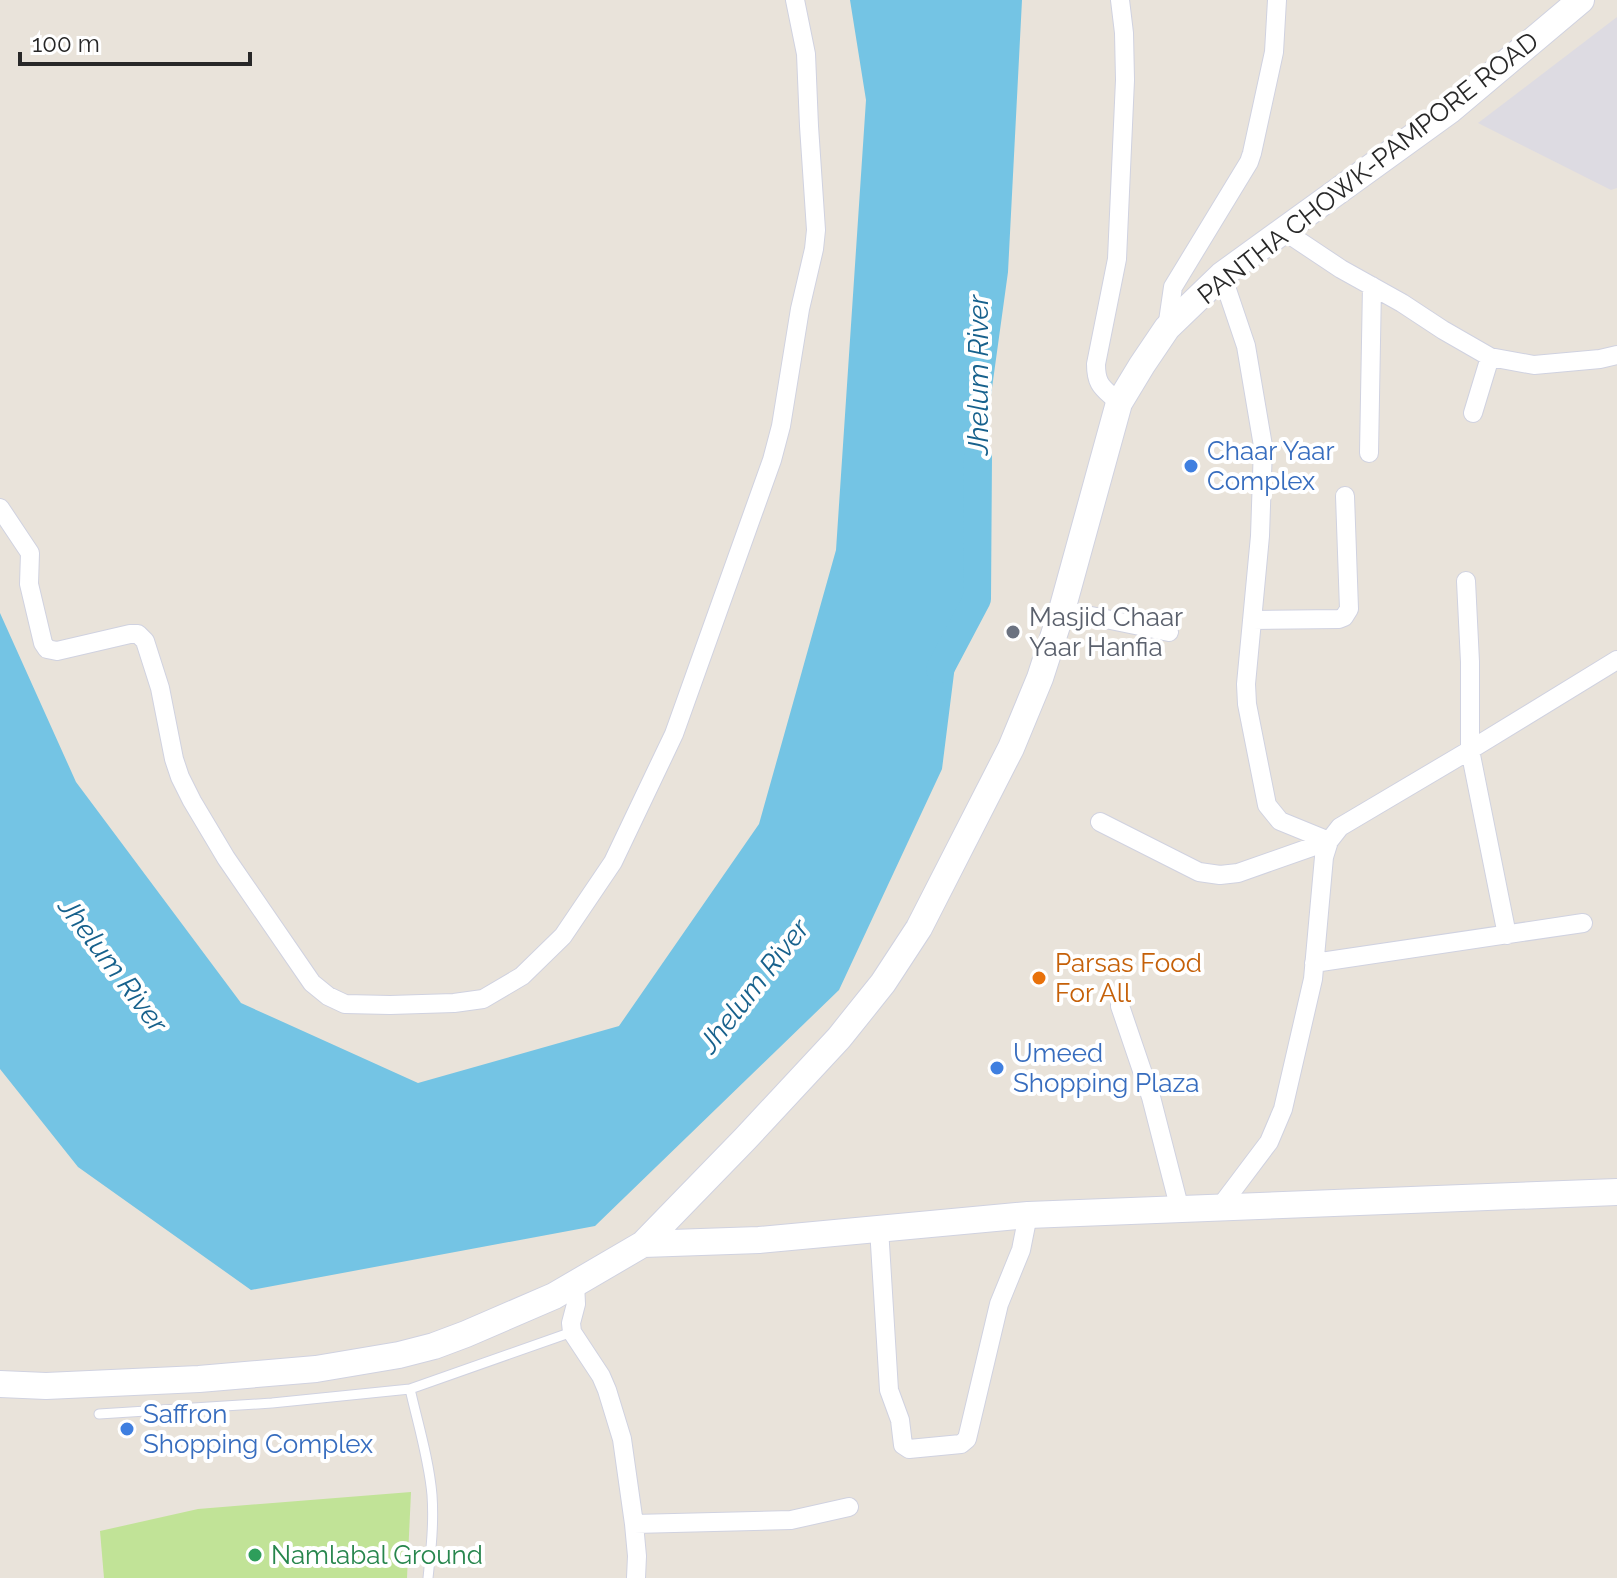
<svg xmlns="http://www.w3.org/2000/svg" width="1617" height="1578" viewBox="0 0 1617 1578" font-family="Raleway,sans-serif">
<rect width="100%" height="100%" fill="#e9e3da"/>
<!-- industrial -->
<path fill="#dddbe2" d="M1617 17V188L1611 190 1478 123Z"/>
<!-- pitch -->
<path fill="#c1e397" d="M411 1492 407 1578H104L100 1531 198 1509Z"/>
<!-- water -->
<path fill="#74c4e4" d="M850 0H1022L1008 272 968 562 942 769 839 990 595 1226 251 1290 78 1167 0 1069V613L76 782 241 1003 418 1083 619 1026 759 824 836 550 866 100Z"/>
<g fill="none" stroke-linecap="round" stroke-linejoin="round">
<!-- river -->
<path stroke="#74c4e4" stroke-width="28" d="M940 669 977 599 978 456"/>
<defs>
<path id="lane" d="M410 1389C418 1424 429 1460 432 1495 434 1523 431 1550 428 1578
M99 1414 272 1403 410 1389 572 1332"/>
<path id="street" d="M1284 231 1341 269 1402 303 1443 330 1490 357 1534 365 1600 359 1617 355
M1222 275 1246 346 1263 446 1260 536 1246 684 1247 704 1267 805 1280 821 1329 841
M1167 328 1173 287 1249 162 1252 153 1274 52 1277 0
M1119 403C1104 388 1096 387 1096 364L1117 259 1125 80 1124 33 1120 0
M1473 413 1490 357
M1369 453 1372 286
M0 508 30 553 29 584 43 643 47 649 57 651 130 634H138L145 641 160 688 174 759 180 777 192 801 226 858 312 983 328 996 345 1004 390 1005 454 1003 483 999 522 976 563 936 613 862 674 734 772 460 781 426 800 309 814 249 816 230 809 126 806 54 795 0
M1466 581 1470 662V750L1507 935
M1062 610 1169 632
M1252 620 1339 619 1344 617 1349 609 1345 496
M1100 822 1199 872 1220 875 1238 873 1329 841
M1314 963 1583 923
M1120 1006 1151 1097 1180 1210
M1220 1207 1269 1142 1283 1109 1313 979 1324 857 1329 841 1340 827 1470 750 1617 660
M879 1228 889 1390 900 1420 903 1445 909 1449 961 1444 967 1439 999 1304 1021 1250 1028 1215
M575 1283 576 1304 571 1323 572 1332 601 1376 607 1390 622 1439 634 1524 637 1556 636 1578
M634 1524 791 1520 849 1507"/>
<path id="secondary" d="M643 1244 759 1240 1028 1215 1617 1192
M0 1384 46 1386 199 1379 316 1369 399 1355 434 1346 466 1334 554 1296 643 1244 745 1139 839 1038 883 983 919 928 1011 748 1040 678 1062 610 1119 403 1142 365 1167 328 1222 275 1449 111 1581 0"/>
</defs>
<!-- lane casing -->
<use href="#lane" stroke="#d0d2e0" stroke-width="11"/>
<!-- street casing -->
<use href="#street" stroke="#d0d2e0" stroke-width="20"/>
<!-- secondary casing -->
<use href="#secondary" stroke="#d0d2e0" stroke-width="28"/>
<!-- lane -->
<use href="#lane" stroke="#fff" stroke-width="9"/>
<!-- street -->
<use href="#street" stroke="#fff" stroke-width="18"/>
<!-- secondary -->
<use href="#secondary" stroke="#fff" stroke-width="26"/>
</g>
<!-- markers -->
<g fill="#3f7fe0" stroke="#fff" stroke-width="3">
<circle cx="1191" cy="466" r="8"/>
<circle cx="997" cy="1068" r="8"/>
<circle cx="127" cy="1429" r="8"/>
</g>
<circle fill="#6b7280" stroke="#fff" stroke-width="3" cx="1013" cy="632" r="8"/>
<circle fill="#e8710a" stroke="#fff" stroke-width="3" cx="1039" cy="978" r="8"/>
<circle fill="#2e9e5b" stroke="#fff" stroke-width="3" cx="255" cy="1555" r="8"/>
<g text-anchor="middle" dominant-baseline="central" stroke-width="8" stroke-linejoin="round" paint-order="stroke">
<!-- street labels -->
<g font-size="26" fill="#282828" stroke="#fff">
<text transform="translate(1368 168) rotate(-38)">PANTHA CHOWK-PAMPORE ROAD</text>
</g>
<!-- shop labels -->
<g font-size="26" fill="#366cbe" stroke="#fff" text-anchor="start">
<text x="1207" y="451">Chaar Yaar<tspan x="1207" dy="30">Complex</tspan></text>
<text x="1013" y="1053">Umeed<tspan x="1013" dy="30">Shopping Plaza</tspan></text>
<text x="143" y="1414">Saffron<tspan x="143" dy="30">Shopping Complex</tspan></text>
</g>
<!-- worship labels -->
<g font-size="26" fill="#5b616d" stroke="#fff" text-anchor="start">
<text x="1029" y="617">Masjid Chaar<tspan x="1029" dy="30">Yaar Hanfia</tspan></text>
</g>
<!-- food labels -->
<g font-size="26" fill="#c56008" stroke="#fff" text-anchor="start">
<text x="1055" y="963">Parsas Food<tspan x="1055" dy="30">For All</tspan></text>
</g>
<!-- leisure labels -->
<g font-size="26" fill="#27864d" stroke="#fff" text-anchor="start">
<text x="271" y="1555">Namlabal Ground</text>
</g>
<!-- water labels -->
<g font-size="28" font-style="italic" fill="#17618c" stroke="#fff">
<text transform="translate(978 375) rotate(-90)">Jhelum River</text>
<text transform="translate(113 965) rotate(53)">Jhelum River</text>
<text transform="translate(754 986) rotate(-52)">Jhelum River</text>
</g>
</g>
<!-- scale -->
<path d="M20 52v12h230v-12" fill="none" stroke="#282828" stroke-width="4"/>
<text x="32" y="52" font-size="24" fill="#282828" stroke="#ffffff" stroke-width="6" paint-order="stroke">100 m</text>
</svg>
